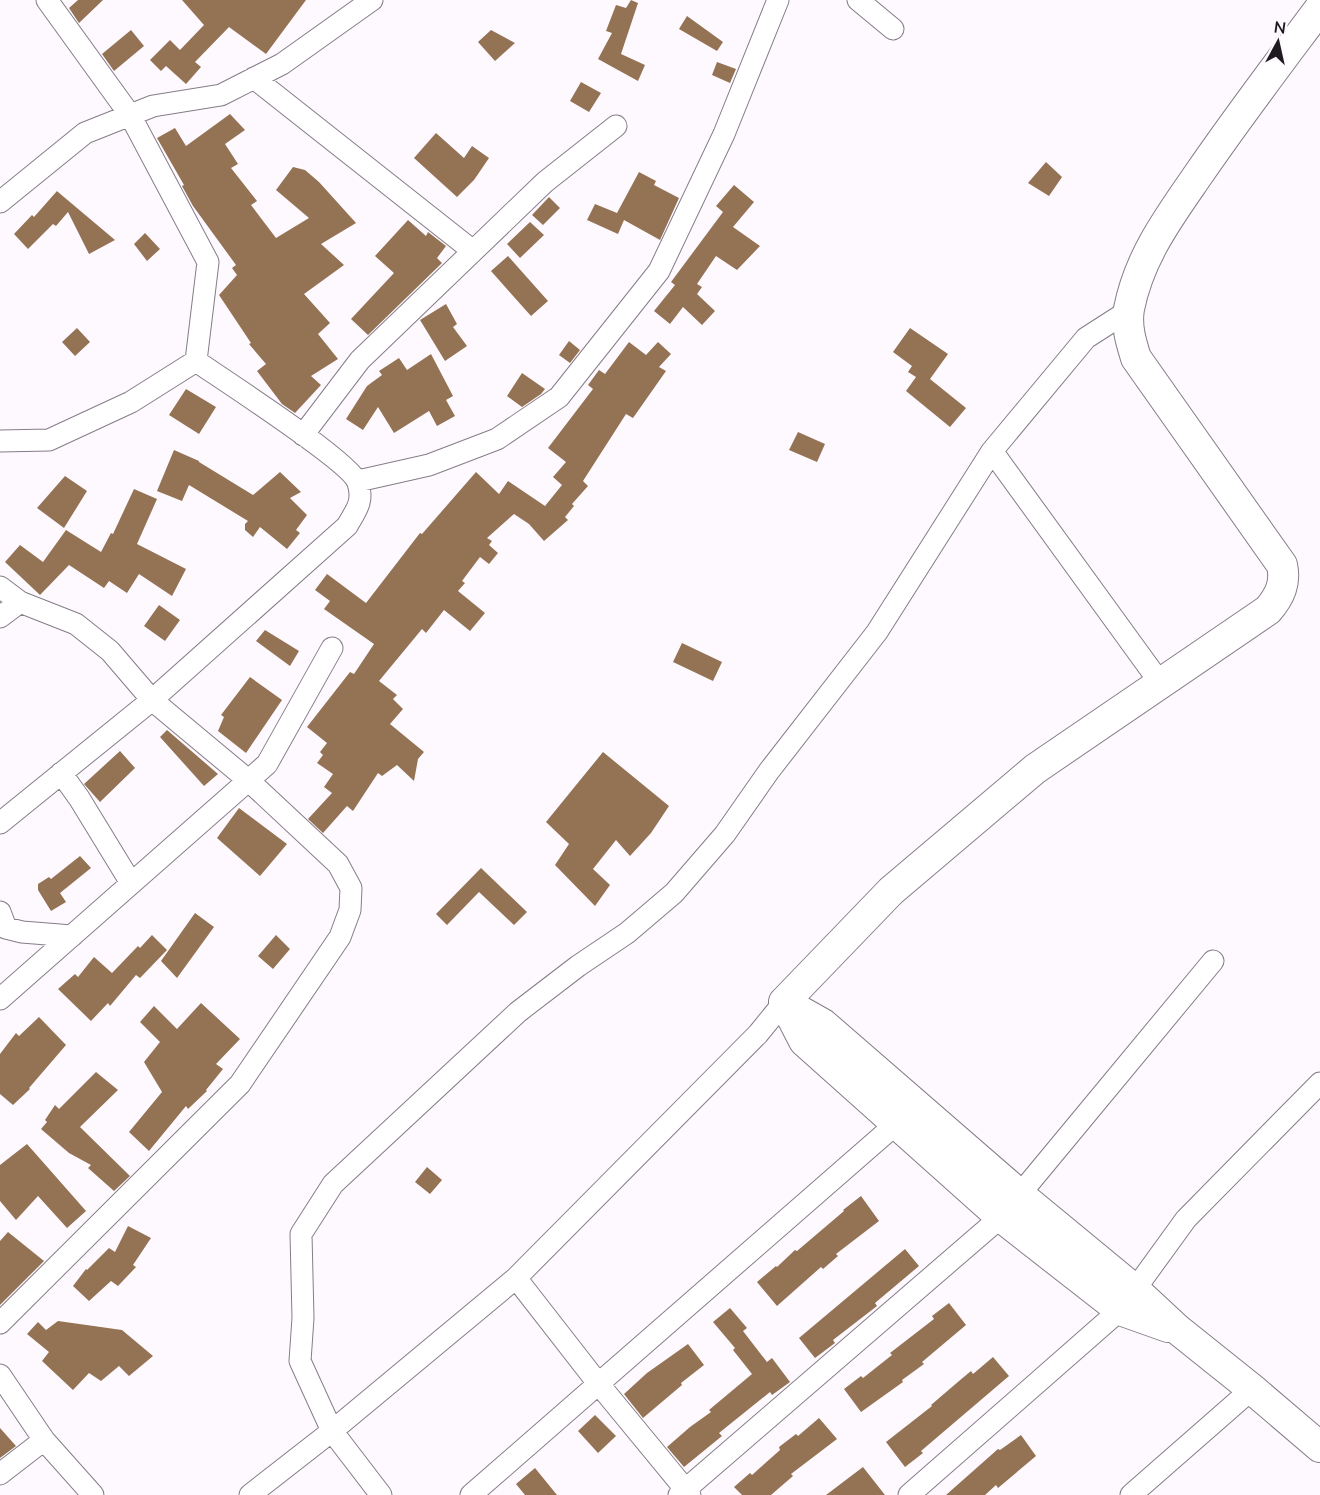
<svg xmlns="http://www.w3.org/2000/svg" width="1320" height="1495" viewBox="0 0 1320 1495" font-family="'Nunito Sans',sans-serif">
<rect width="100%" height="100%" fill="#fef9ff"/>
<!-- building -->
<path fill="#947254" d="M78 0H103L79 23 69 8Z
M182 0H306L266 54 229 27 195 62 201 67 186 84 166 66 161 71 150 60 170 40 180 50 204 25Z
M631 0 638 3 621 54 645 65 638 81 598 59 612 33 606 31 616 5 626 8Z
M687 16 723 42 717 51 679 29Z
M131 30 144 46 114 71 102 54Z
M491 30 515 43 495 61 478 42Z
M717 62 736 69 730 83 712 75Z
M581 82 601 93 589 112 570 101Z
M230 114 245 130 225 144 238 164 231 168 257 201 251 205 276 238 309 218 276 190 293 167 305 170 319 182 356 223 321 244 344 265 304 294 330 323 318 334 338 359 311 376 321 385 295 413 282 404 257 371 266 364 249 344 251 343 219 295 237 275 232 268 236 265 193 206 182 186 184 185 157 138 175 128 186 146Z
M436 133 464 158 472 146 489 158 474 180 457 197 414 158Z
M1046 162 1062 177 1049 196 1028 183Z
M639 172 656 181 654 185 679 198 660 240 624 220 618 234 587 220 595 204 617 213Z
M734 185 754 202 733 227 760 246 737 270 716 256 697 284 702 287 697 294 715 311 702 325 683 307 670 324 654 311 675 285 671 282 723 212 716 206Z
M57 191 58 192 115 240 89 254 68 212 56 226 53 224 28 249 14 234 32 215 34 217Z
M549 197 560 208 543 225 532 215Z
M408 220 426 236 428 232 446 246 437 258 442 263 368 335 351 319 394 273 375 256Z
M530 222 544 235 520 258 507 244Z
M145 233 160 249 147 261 134 244Z
M508 256 548 301 531 316 491 271Z
M446 304 457 324 453 327 467 346 445 361 420 320Z
M77 328 90 342 75 356 62 342Z
M910 328 948 354 930 379 966 408 950 427 906 391 916 377 908 372 912 366 893 352Z
M569 341 580 350 570 363 559 355Z
M629 342 646 355 658 342 671 354 659 367 666 371 633 418 626 414 583 481 588 486 572 504 574 506 565 517 568 520 544 541 529 524 514 514 487 538 492 541 489 545 498 553 489 564 480 557 462 581 465 583 458 591 485 613 470 631 444 610 426 633 422 629 379 681 397 695 393 699 403 709 390 724 424 752 418 759 414 781 397 765 382 776 378 773 353 811 347 806 323 833 308 819 332 793 324 787 333 774 317 763 323 755 320 752 327 743 307 727 350 672 354 674 374 644 324 609 330 601 315 590 327 574 366 603 420 533 422 534 476 472 499 494 508 481 545 506 562 485 553 477 566 462 548 448 593 389 588 385 599 370 605 374Z
M431 354 453 396 446 400 455 416 437 426 429 411 394 433 378 407 363 430 346 419 367 386 382 375 379 371 399 358 407 370Z
M522 373 545 389 541 394 522 407 507 396Z
M186 389 216 407 199 434 169 415Z
M798 432 825 444 817 462 789 450Z
M174 450 199 461V462L253 495 280 472 301 492 290 498 307 515 296 530 300 533 287 549 260 527 253 537 245 530V524L248 521 189 485 182 501 157 491Z
M65 476 87 491 64 528 37 508Z
M134 489 157 499 137 544 186 569 172 596 139 574 127 593 109 581 104 588 69 565 40 595 5 562 20 545 43 562 66 530 101 552 111 533 113 534Z
M159 605 180 620 165 641 144 626Z
M265 630 299 651 290 666 256 641Z
M682 643 722 662 713 681 673 662Z
M250 677 282 700 246 753 218 731 224 717 221 715Z
M167 730 218 774 204 786 160 737Z
M120 751 135 768 100 802 84 784Z
M603 752 669 806 651 833 630 856 616 840 593 869 610 885 595 906 555 865 569 844 546 822Z
M239 808 287 844 260 876 217 838Z
M80 856 91 868 60 893 66 902 51 911 38 890V884L49 877 51 879Z
M481 868 527 912 514 925 479 892 447 925 436 914Z
M195 913 214 927 177 978 161 961Z
M152 935 167 950 140 978 136 975 110 1006 108 1003 91 1021 58 989 75 974 78 977 94 957 112 973 138 946 140 948Z
M276 935 290 949 273 969 258 956Z
M201 1003 240 1039 216 1064 223 1069 206 1090 207 1091 188 1109 186 1106 149 1151 129 1132 162 1092 144 1062 160 1042 140 1022 154 1006 177 1029Z
M39 1017 66 1045 29 1088 30 1089 13 1105 0 1094V1054L16 1033 19 1036Z
M96 1072 118 1090 80 1127 130 1176 114 1191 88 1168 91 1165 69 1153 41 1129 47 1122 45 1120 55 1105 59 1109Z
M27 1144 86 1211 67 1228 38 1196 16 1220 0 1201V1165Z
M427 1167 442 1180 430 1194 415 1182Z
M861 1196 879 1221 836 1254 838 1256 823 1269 821 1267 777 1306 757 1282 776 1266 777 1267 795 1250 797 1251 844 1211 843 1210Z
M128 1226 151 1238 133 1265 136 1267 118 1286 111 1281 89 1301 73 1286 86 1269 87 1270 109 1248 115 1252Z
M8 1232 44 1261 0 1305V1241Z
M905 1249 919 1266 875 1303 877 1306 833 1340 835 1343 815 1358 799 1338Z
M949 1303 966 1325 922 1362 924 1364 902 1380 903 1382 861 1412 844 1389 861 1376 863 1378 892 1355 890 1353 934 1319 932 1316Z
M730 1308 747 1328 743 1331 767 1362 772 1358 790 1382 772 1395 770 1392 719 1433 722 1436 684 1467 667 1447 690 1427 711 1412 709 1410 752 1374 733 1350 735 1348 713 1322Z
M58 1321 122 1330 153 1356 129 1376 119 1366 101 1381 89 1373 73 1390 42 1361 49 1352 27 1334 38 1322 46 1330Z
M688 1344 704 1365 681 1383 682 1385 643 1418 624 1394 647 1373Z
M993 1357 1009 1376 921 1451 923 1453 905 1467 886 1442 932 1406 931 1405 959 1381 971 1371 973 1374Z
M595 1415 616 1436 598 1453 578 1431Z
M819 1418 837 1439 791 1474 793 1476 771 1495H742L734 1487 750 1473 752 1475 780 1450 779 1447 796 1434 798 1436Z
M0 1428 16 1446 0 1458Z
M1021 1435 1036 1456 998 1488 996 1485 985 1495H946L998 1449 1000 1450Z
M863 1467 885 1495H826Z
M535 1468 557 1495H525L516 1484Z"/>
<g fill="none" stroke-linecap="round" stroke-linejoin="round">
<defs>
<path id="street" d="M47 0 130 115 208 262 196 361
M858 0 893 29
M254 78 473 251
M0 202 85 133 153 106 221 95 282 64 372 0
M303 435 360 360 545 182 616 126
M0 441 49 440 131 402 196 361C222 379 351 462 358 483 364 502 356 510 347 526L152 700 0 823
M992 451 1161 684
M358 481 429 465 497 439 559 397 659 271 724 134 778 0
M0 587 20 602 76 624 110 651 152 700 248 780 338 864 351 888 350 910 340 937 240 1084 0 1323
M0 617 20 602
M61 773 79 798 131 883
M0 912 6 928 22 932 72 936
M0 999 267 764 332 648
M784 1002 758 1034 516 1278 332 1431 300 1361 303 1318 301 1234 333 1184 518 1012 578 966 627 933 674 893 725 834 769 771 877 632 992 451 1086 338 1128 311
M516 1278 597 1382 690 1495
M0 1375 44 1440 93 1495
M0 1474 44 1440
M250 1495 332 1431 381 1495
M471 1495 896 1124
M679 1495 1001 1217 1213 961
M909 1495 1120 1310 1186 1219 1320 1083
M1131 1495 1252 1389"/>
<path id="secondary" d="M784 1002 891 891 1035 769 1268 610C1280 596 1286 583 1282 565L1136 358C1131 342 1126 326 1129 309 1139 257 1169 217 1198 175 1237 118 1279 63 1320 8
M784 1002 823 1024 1020 1195 1135 1290 1177 1329 1252 1389 1320 1447
M784 1002 804 1041 1001 1217 1120 1310 1168 1327"/>
</defs>
<!-- street casing -->
<use href="#street" stroke="#867c88" stroke-width="23"/>
<!-- secondary casing -->
<use href="#secondary" stroke="#867c88" stroke-width="32"/>
<!-- street -->
<use href="#street" stroke="#fff" stroke-width="21"/>
<!-- secondary -->
<use href="#secondary" stroke="#fff" stroke-width="30"/>
</g>
<!-- north arrow -->
<g transform="translate(1278 42) rotate(8)" stroke="#fef9ff" stroke-width="4.5" paint-order="stroke">
<path d="M0-4.5L10 22L0 15L-10 22Z" fill="#1f1a1f"/>
<text y="-9" font-size="16" font-weight="bold" text-anchor="middle" fill="#1f1a1f">N</text>
</g>
</svg>
